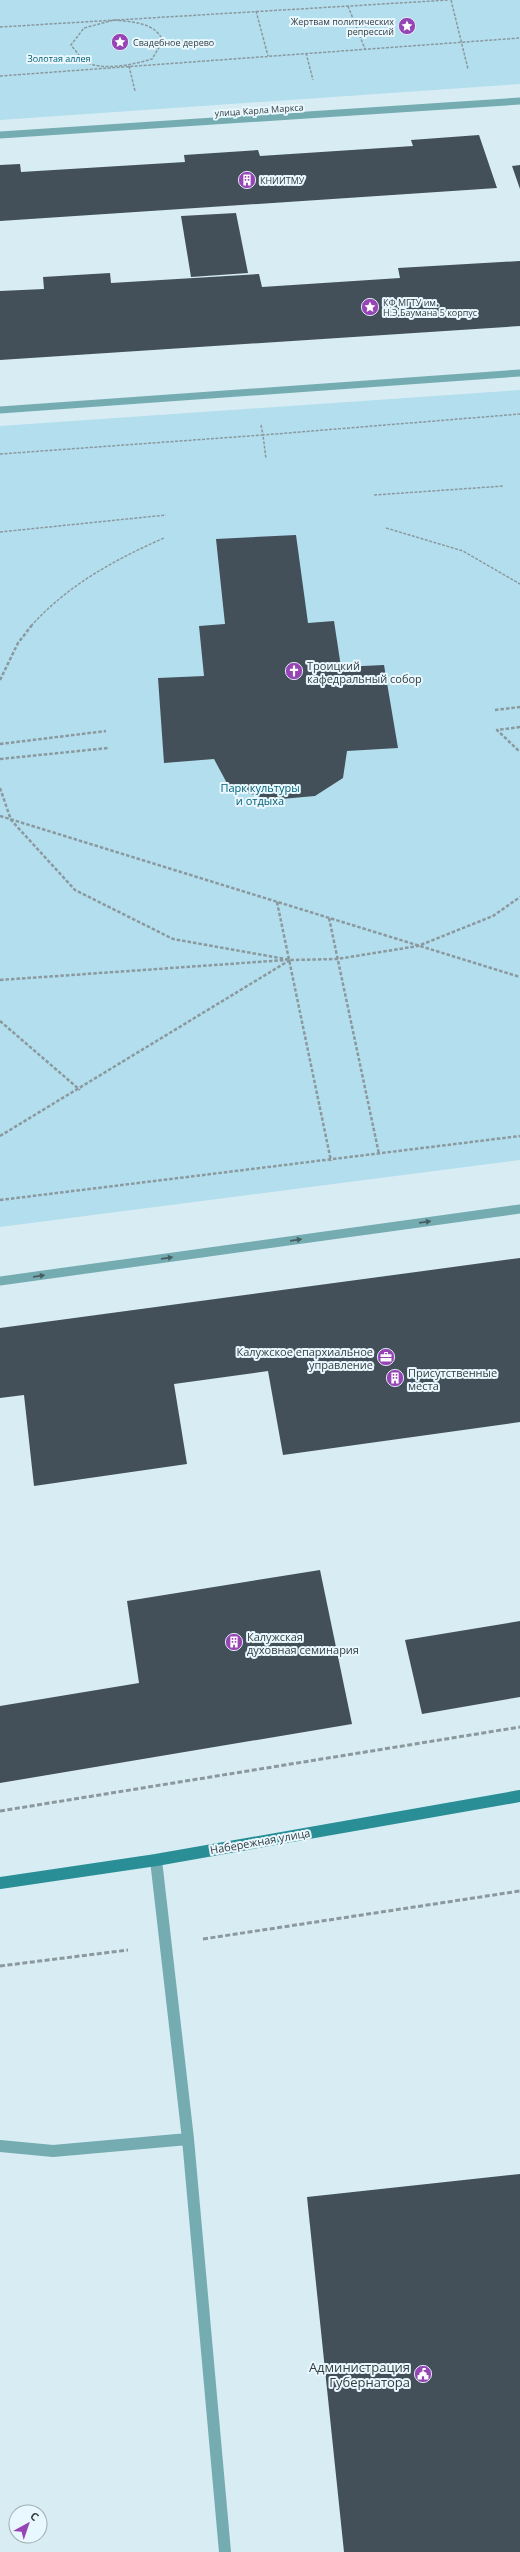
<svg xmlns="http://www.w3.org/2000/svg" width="520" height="2552" viewBox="0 0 520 2552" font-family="'Open Sans',sans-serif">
<rect width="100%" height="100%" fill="#d8ecf3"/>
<!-- green -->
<path fill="#b3deee" d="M0 0H520V84L0 120Z
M520 390V1160L0 1227V426Z"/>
<!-- building -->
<path fill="#43505a" d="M479 135 497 188 0 221V165L20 164 21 172 185 162 184 155 258 150 260 156 413 146 411 140Z
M520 165V189L512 166Z
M236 213 248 273 191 277 181 216Z
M520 261V326L0 360V291L44 289 43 277 110 273 111 283 259 274 262 287 400 278 398 268Z
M296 535 308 623 334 621 341 667 384 665 398 748 347 751 343 778 315 796 270 800 229 787 214 759 164 763 158 678 204 676 199 626 225 624 216 539Z
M520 1258V1422L283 1455 268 1371 174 1384 187 1464 34 1486 24 1395 0 1398V1328Z
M320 1570 352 1724 0 1783V1706L139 1683 127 1601Z
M520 1621V1697L422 1714 405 1640Z
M520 2174V2552H344L307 2197Z"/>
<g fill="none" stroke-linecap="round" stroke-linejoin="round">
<!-- path-far2 -->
<path stroke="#8b999e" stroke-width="1.5" stroke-dasharray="3 1.5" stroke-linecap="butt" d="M451 0 468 69
M348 6 365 49
M256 11 268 56
M114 20C132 22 155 22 163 41L152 59C136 64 100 72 85 61 80 57 75 50 71 45L84 28Z
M0 27 449 0
M306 53 313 80
M129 66 135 91
M0 76 520 38
M261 425 263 435 520 414
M0 454 263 435 266 459
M374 495 504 486
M386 528 463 551 520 584
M0 532 166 515
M31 626C68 585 114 560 164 538"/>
<!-- path-far1 -->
<path stroke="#8b999e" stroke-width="2.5" stroke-dasharray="3.5 2" stroke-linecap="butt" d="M0 680 18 643 32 625
M495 710 520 707
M520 727 497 730 520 752
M0 744 106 731
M0 759 108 748
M0 788 11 820 75 890 173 939 291 960 337 959 418 946 493 916 520 897
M0 816 520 977
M277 902 331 1161
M329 918 379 1154
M0 980 286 960
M0 1021 80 1090
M0 1136 290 960
M0 1200 520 1136"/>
<!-- path -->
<path stroke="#8b999e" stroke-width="3" stroke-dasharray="5 2.5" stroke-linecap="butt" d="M0 1811 520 1727
M203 1939 520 1891
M0 1966 128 1950"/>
<!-- service-far2 -->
<path stroke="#74acb1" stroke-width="7" d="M0 410 520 373"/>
<!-- service-far1 -->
<path stroke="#74acb1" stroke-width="9" d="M0 1281 520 1209"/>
<!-- service -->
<path stroke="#74acb1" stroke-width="12" d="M156 1860 188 2139 225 2552
M0 2146 53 2151 188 2139"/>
<!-- minor -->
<path stroke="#74acb1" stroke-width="7" d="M0 135 520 101"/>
<!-- secondary -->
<path stroke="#2a8e96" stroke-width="12" d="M0 1883 156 1860 520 1796"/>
</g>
<!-- one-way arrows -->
<defs><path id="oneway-solid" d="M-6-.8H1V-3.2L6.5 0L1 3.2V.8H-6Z"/></defs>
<g fill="#485e62">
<use href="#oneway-solid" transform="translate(425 1222) rotate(-8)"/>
<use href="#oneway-solid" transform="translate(296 1240) rotate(-8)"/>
<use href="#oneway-solid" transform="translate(167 1258) rotate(-8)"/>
<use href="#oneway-solid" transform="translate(39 1276) rotate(-8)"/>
</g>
<!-- icons -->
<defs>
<symbol id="sight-disc" viewBox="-11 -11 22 22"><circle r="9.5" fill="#9745b4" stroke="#e8f8fe"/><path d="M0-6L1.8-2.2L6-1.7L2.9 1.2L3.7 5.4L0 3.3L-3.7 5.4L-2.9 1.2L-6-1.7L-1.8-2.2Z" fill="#fff"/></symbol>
<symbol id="building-disc" viewBox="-11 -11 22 22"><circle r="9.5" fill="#9745b4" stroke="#e8f8fe"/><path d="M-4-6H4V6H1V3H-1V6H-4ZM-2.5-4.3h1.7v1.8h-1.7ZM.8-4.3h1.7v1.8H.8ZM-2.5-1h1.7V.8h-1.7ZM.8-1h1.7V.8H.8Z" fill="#fff"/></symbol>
<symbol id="church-disc" viewBox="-11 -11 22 22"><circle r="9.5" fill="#9745b4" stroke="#e8f8fe"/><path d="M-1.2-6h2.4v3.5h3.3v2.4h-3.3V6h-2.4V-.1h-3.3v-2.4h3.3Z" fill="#fff"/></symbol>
<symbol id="office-disc" viewBox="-11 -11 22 22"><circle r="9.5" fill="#9745b4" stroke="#e8f8fe"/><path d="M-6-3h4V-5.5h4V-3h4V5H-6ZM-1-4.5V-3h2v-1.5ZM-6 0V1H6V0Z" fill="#fff"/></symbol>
<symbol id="civic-disc" viewBox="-11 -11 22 22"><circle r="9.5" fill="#9745b4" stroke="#e8f8fe"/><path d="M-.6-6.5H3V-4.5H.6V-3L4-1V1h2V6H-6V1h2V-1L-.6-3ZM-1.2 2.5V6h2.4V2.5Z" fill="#fff"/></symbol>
</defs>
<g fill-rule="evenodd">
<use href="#sight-disc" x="397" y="16" width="20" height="20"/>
<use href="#sight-disc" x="110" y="32" width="20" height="20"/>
<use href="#building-disc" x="237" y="170" width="20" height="20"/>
<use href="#sight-disc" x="360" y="297" width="20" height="20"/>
<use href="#church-disc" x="284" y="661" width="20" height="20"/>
<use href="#office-disc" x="376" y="1347" width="20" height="20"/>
<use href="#building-disc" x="385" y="1368" width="20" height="20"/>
<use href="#building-disc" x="224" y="1632" width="20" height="20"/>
<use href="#civic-disc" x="413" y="2364" width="20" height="20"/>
</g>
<g text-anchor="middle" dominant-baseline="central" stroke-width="4" stroke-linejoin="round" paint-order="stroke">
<!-- far-poi labels -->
<g font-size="9" fill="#353d40" stroke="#e8f8fe" text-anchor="start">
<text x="394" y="21" text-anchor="end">Жертвам политических<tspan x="394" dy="10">репрессий</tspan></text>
<text x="133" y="42">Свадебное дерево</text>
<text x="260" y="180">КНИИТМУ</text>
<text x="383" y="302">КФ МГТУ им.<tspan x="383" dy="10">Н.Э.Баумана 5 корпус</tspan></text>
</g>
<!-- far-park labels -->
<g font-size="9" fill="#025d73" stroke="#e8f8fe">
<text x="59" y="58">Золотая аллея</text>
</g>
<!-- far-street labels -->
<g font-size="9" fill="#353d40" stroke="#e8f8fe">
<text transform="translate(259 110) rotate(-4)">улица Карла Маркса</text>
</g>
<!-- poi labels -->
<g font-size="11" fill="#353d40" stroke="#e8f8fe" text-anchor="start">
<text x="307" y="665">Троицкий<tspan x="307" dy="13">кафедральный собор</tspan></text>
<text x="373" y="1351" text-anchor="end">Калужское епархиальное<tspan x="373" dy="13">управление</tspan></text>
<text x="408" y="1372">Присутственные<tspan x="408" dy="13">места</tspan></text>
<text x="247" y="1636">Калужская<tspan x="247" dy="13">духовная семинария</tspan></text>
</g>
<!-- park labels -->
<g font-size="11" fill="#025d73" stroke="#e8f8fe">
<text x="260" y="787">Парк культуры<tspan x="260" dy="13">и отдыха</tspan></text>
</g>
<!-- street labels -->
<g font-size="11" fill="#353d40" stroke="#e8f8fe">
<text transform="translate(260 1841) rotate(-10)">Набережная улица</text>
</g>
<!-- near-poi labels -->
<g font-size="13" fill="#353d40" stroke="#e8f8fe" text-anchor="end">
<text x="410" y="2367">Администрация<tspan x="410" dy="15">Губернатора</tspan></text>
</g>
</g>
<!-- north arrow -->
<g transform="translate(28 2524) rotate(40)"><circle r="19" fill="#e8f8fe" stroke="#a0adb2"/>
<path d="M0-3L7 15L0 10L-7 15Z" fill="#9745b4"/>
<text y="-6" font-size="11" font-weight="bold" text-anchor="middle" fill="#353d40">С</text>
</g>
</svg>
